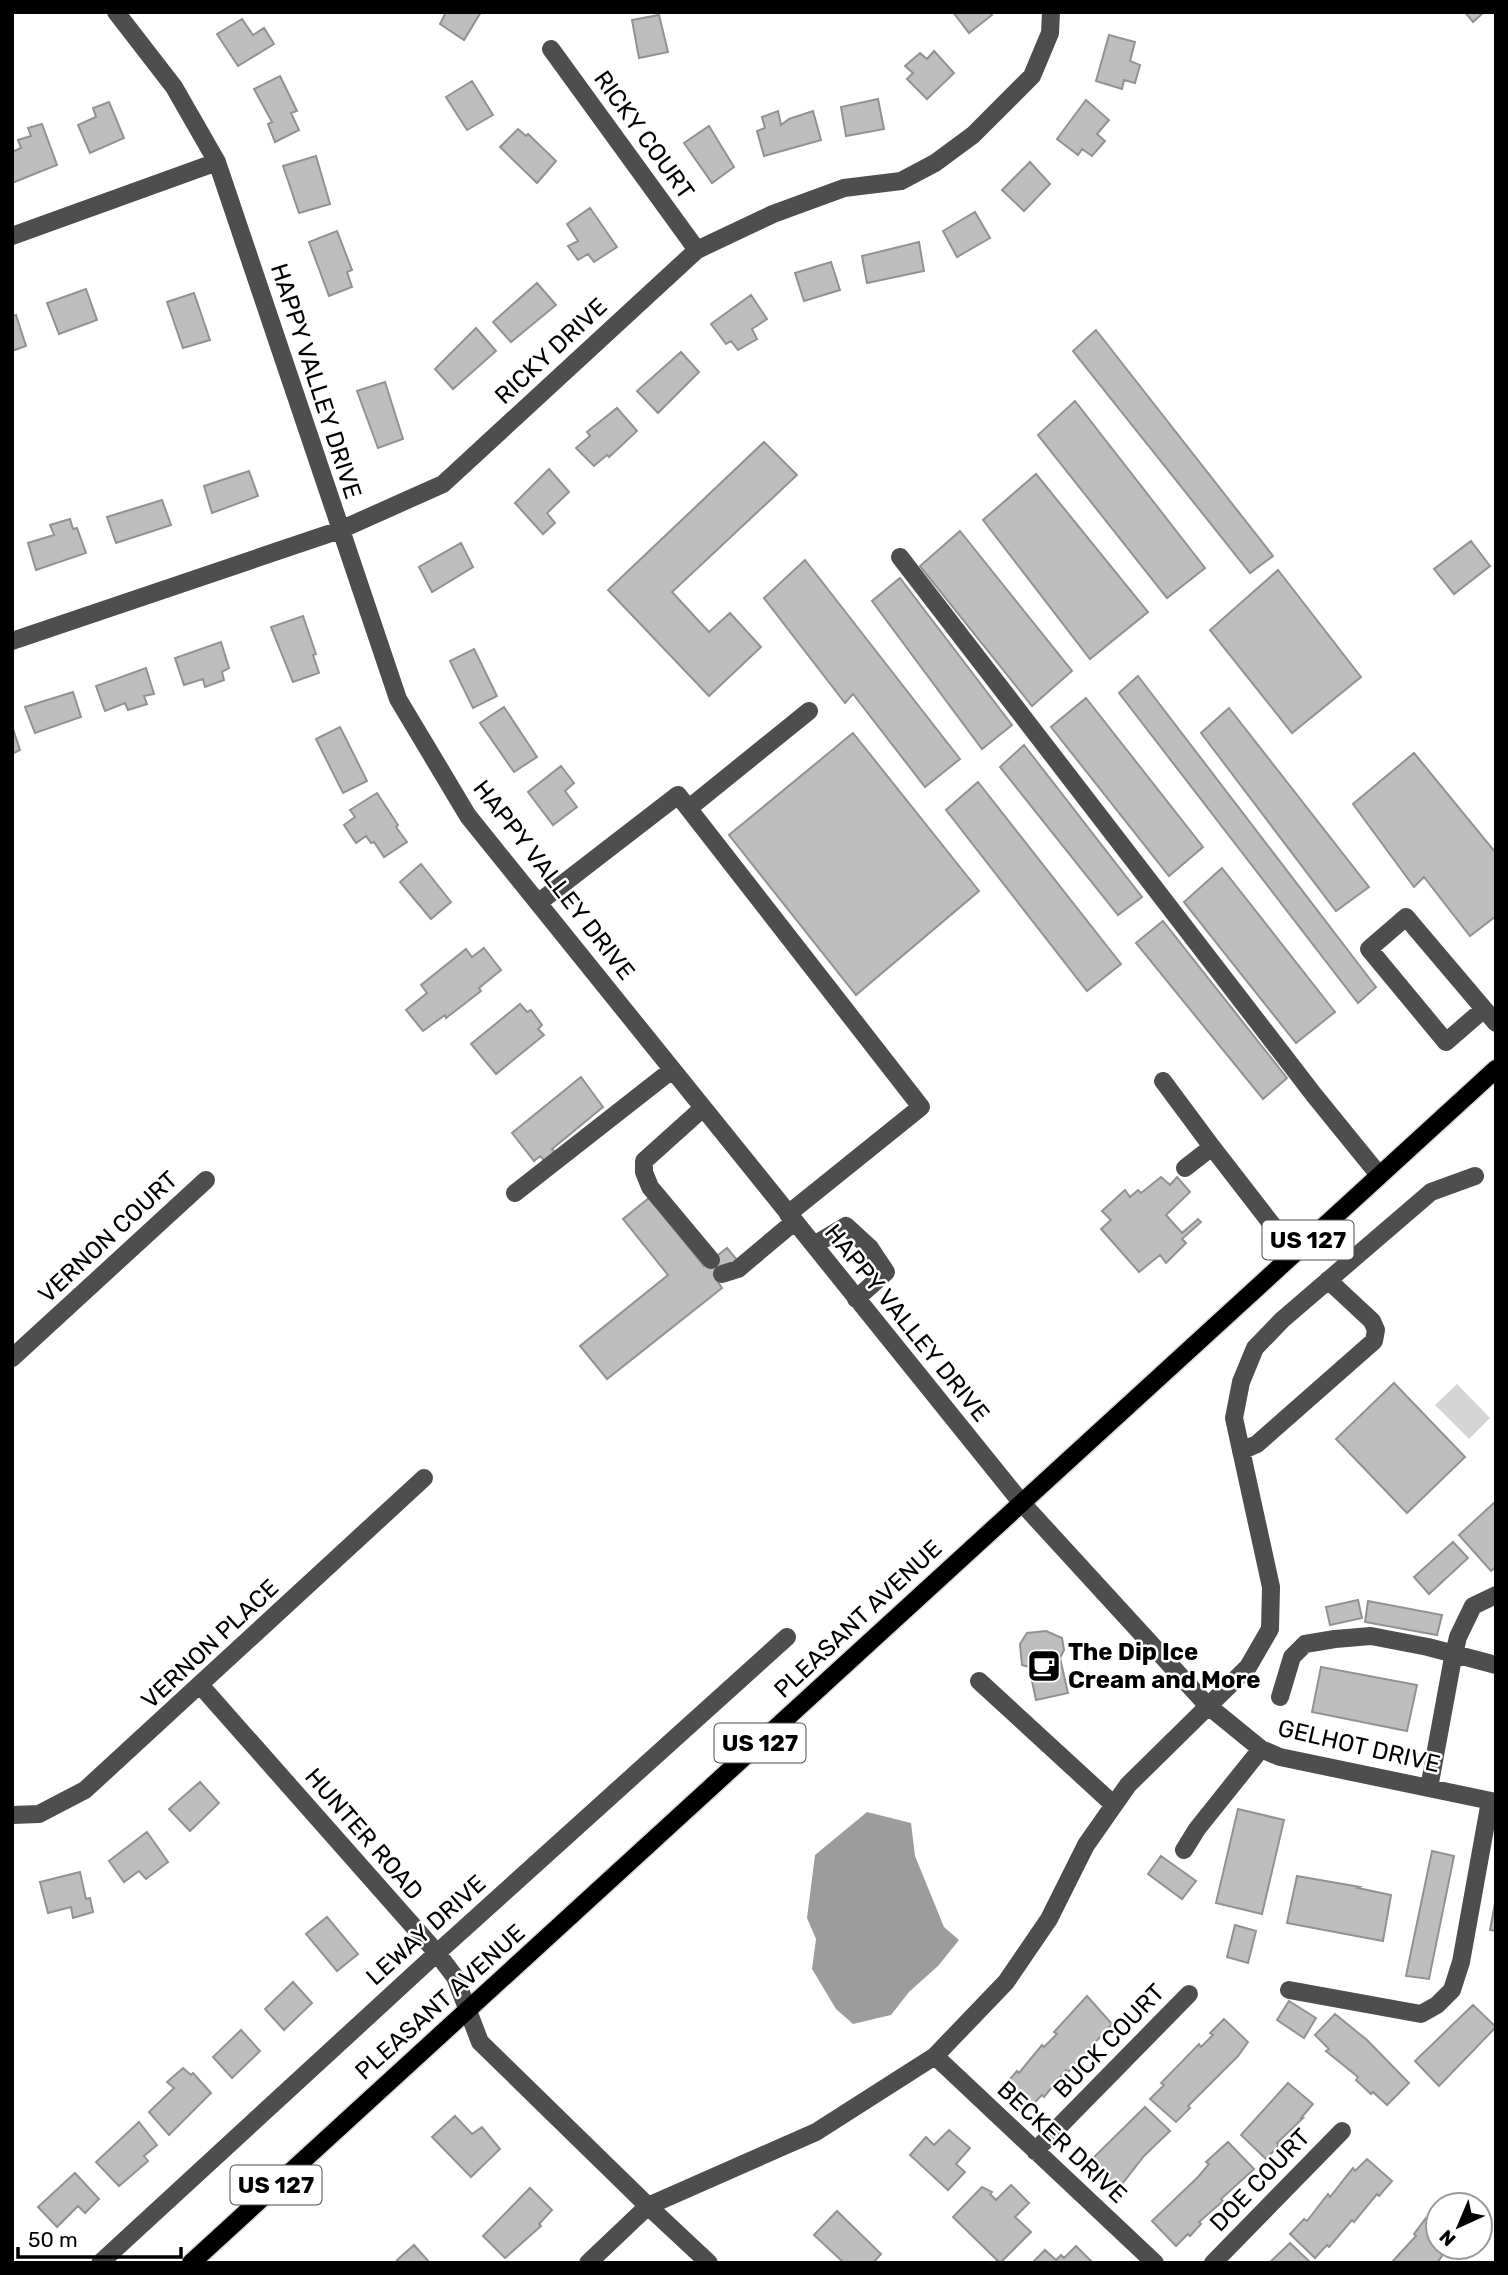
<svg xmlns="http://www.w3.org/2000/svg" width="1508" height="2275" viewBox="0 0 1508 2275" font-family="Rubik,sans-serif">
<rect width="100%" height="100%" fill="#fff"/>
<!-- green -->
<path fill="#d5d5d5" d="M1457 1384 1490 1418 1469 1439 1435 1405Z"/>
<!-- water -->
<path fill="#9c9c9c" d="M867 1812 911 1823 915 1856 944 1927 959 1940 938 1966 909 1992 891 2015 853 2024 836 2009 812 1969 816 1939 807 1918 815 1855Z"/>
<!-- building -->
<path fill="#bebebe" stroke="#929292" stroke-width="2" d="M446 12H481L464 40 440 24Z
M953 12H989L992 15 969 33Z
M1465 12H1484L1473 22Z
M659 15 668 52 639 58 632 20Z
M242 19 253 35 264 28 274 44 238 66 217 34Z
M1109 35 1135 42 1130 61 1140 65 1135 83 1124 80 1122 89 1096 81Z
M934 51 954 73 927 99 907 79 913 73 905 66 920 53 927 59Z
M280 76 297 111 291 113 299 130 275 142 268 124 272 122 254 89Z
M472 81 493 115 467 130 446 97Z
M878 99 884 129 846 136 841 107Z
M1086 100 1109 120 1097 134 1105 141 1092 156 1082 149 1078 155 1057 139Z
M109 102 124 138 90 153 78 125 96 117 93 108Z
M778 111 781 125 789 119 813 111 821 140 764 156 757 131 765 128 762 117Z
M42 124 57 165 12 183V152L21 148 18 140 31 136 28 128Z
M709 126 734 167 712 183 684 143Z
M518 129 526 136 528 134 556 161 537 183 500 147Z
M316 156 330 204 299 213 283 166Z
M1030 162 1050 184 1024 211 1002 190Z
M590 208 617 247 594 262 588 254 578 260 568 246 578 241 567 224Z
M975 212 990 238 957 257 943 231Z
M337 231 352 270 347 272 352 287 329 296 309 242Z
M919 242 924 271 867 283 862 256Z
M831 262 840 290 804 301 795 273Z
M537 283 556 305 511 342 493 322Z
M86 289 97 320 59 334 47 303Z
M194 293 210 340 183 348 167 302Z
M751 295 767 319 752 329 757 339 738 350 731 341 726 344 711 324Z
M16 315 26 346 12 351V316Z
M476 328 496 351 453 389 435 369Z
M1096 330 1273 556 1250 573 1073 351Z
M681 352 699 372 658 413 637 391Z
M385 382 403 439 378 448 357 391Z
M1075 401 1205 568 1167 598 1038 435Z
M617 408 637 431 609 457 607 455 594 466 576 448 590 436 587 432Z
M764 442 797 475 672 592 709 632 730 613 761 647 709 696 608 590Z
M549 469 569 492 547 513 555 523 543 534 515 503Z
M249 471 258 496 212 513 204 486Z
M1036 474 1148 612 1090 659 983 520Z
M162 500 171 525 116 543 107 517Z
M70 519 73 529 77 528 86 553 36 570 28 543 54 535 50 525Z
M960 531 1072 671 1032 706 920 566Z
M1471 541 1490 566 1454 594 1434 569Z
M461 543 473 567 432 592 419 567Z
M805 560 960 759 925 787 853 694 845 703 764 598Z
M1278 570 1361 677 1292 733 1210 630Z
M900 578 1012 725 982 749 872 601Z
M303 616 316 654 313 655 319 673 293 682 271 627Z
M221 642 229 668 222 672 224 680 205 687 203 679 184 685 175 658Z
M474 649 497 696 473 708 450 661Z
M146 668 154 694 144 696 147 704 128 710 125 703 105 711 96 686Z
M1138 676 1376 987 1358 1003 1119 693Z
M73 692 81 717 35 733 25 707Z
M1086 698 1203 847 1169 876 1051 727Z
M504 707 537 757 514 772 480 723Z
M1229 708 1369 887 1336 911 1201 733Z
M12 726 20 750 12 754Z
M340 727 367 781 343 793 316 739Z
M853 733 979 891 856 995 729 835Z
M1024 745 1142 897 1118 915 1000 767Z
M1414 753 1496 853V916L1470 936 1424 877 1414 887 1353 804Z
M561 766 574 783 565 791 577 807 553 825 528 792Z
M978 782 1121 964 1087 991 946 810Z
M377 793 398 825 396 827 407 842 384 857 374 842 371 843 366 836 356 843 344 825 355 817 350 810Z
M421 864 451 902 431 919 400 882Z
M1222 868 1335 1012 1296 1043 1184 902Z
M1163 921 1287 1078 1263 1099 1136 943Z
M484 948 501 970 479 988 481 991 446 1018 445 1015 423 1031 406 1010 427 993 421 985 466 949 472 957Z
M520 1004 527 1012 531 1010 542 1025 538 1029 544 1035 496 1074 471 1044Z
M581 1077 603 1107 552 1149 555 1152 545 1161 540 1156 534 1161 512 1133Z
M1161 1177 1170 1185 1177 1177 1190 1192 1166 1215 1182 1233 1198 1219 1201 1222 1182 1239 1186 1243 1166 1263 1160 1255 1139 1272 1101 1229 1111 1220 1102 1211 1125 1190 1130 1197 1138 1190 1141 1193Z
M649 1198 704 1266 727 1248 738 1261 716 1279 722 1288 607 1379 580 1346 668 1275 623 1219Z
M1394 1383 1465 1457 1407 1513 1336 1439Z
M1496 1501V1567L1491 1571 1459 1535Z
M1453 1542 1468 1558 1429 1594 1414 1577Z
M1358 1600 1362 1618 1330 1625 1326 1607Z
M1368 1601 1442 1615 1437 1635 1365 1622Z
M1046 1631 1062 1638 1064 1650 1060 1658 1068 1693 1036 1700 1029 1667 1022 1665 1020 1644 1027 1633Z
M1321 1667 1417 1685 1407 1731 1312 1712Z
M200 1782 219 1803 190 1831 169 1809Z
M1238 1809 1284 1820 1262 1914 1216 1903Z
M147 1832 168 1862 146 1879 139 1871 124 1882 109 1861Z
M1432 1851 1454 1856 1429 1979 1406 1976Z
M1161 1856 1196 1881 1182 1899 1148 1874Z
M80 1872 86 1899 90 1898 93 1912 73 1918 71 1907 48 1913 40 1882Z
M1297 1876 1360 1887 1358 1888 1391 1895 1383 1941 1287 1923Z
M1496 1898V1931L1490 1930Z
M327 1917 358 1954 337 1971 306 1934Z
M1235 1925 1256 1931 1248 1963 1227 1957Z
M293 1982 312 2003 284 2030 265 2009Z
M1087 1996 1112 2024 1068 2072 1066 2070 1044 2097 1042 2095 1028 2109 1004 2086 1017 2071 1019 2073 1042 2045 1044 2047 1057 2034 1054 2032Z
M1289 2001 1316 2018 1304 2038 1277 2020Z
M1473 2005 1496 2027 1439 2086 1415 2061Z
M1335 2014 1367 2040 1409 2083 1387 2105 1373 2092 1371 2094 1356 2080 1358 2077 1326 2051 1329 2049 1315 2035Z
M1224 2019 1248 2042 1238 2056 1188 2106 1190 2108 1176 2122 1150 2099 1164 2085 1161 2083 1199 2044 1201 2047 1213 2035 1210 2033Z
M241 2030 260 2051 232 2078 213 2057Z
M183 2068 191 2075 193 2073 211 2093 169 2135 149 2112 174 2088 167 2082Z
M1288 2083 1313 2104 1301 2118H1303L1277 2143 1279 2145 1266 2159 1241 2135Z
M1145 2107 1170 2131 1144 2156 1115 2193 1086 2165Z
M455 2116 472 2134 482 2127 500 2149 471 2177 432 2137Z
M139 2122 157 2145 144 2156 148 2161 119 2186 96 2162Z
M949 2130 970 2148 956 2164 965 2172 948 2190 910 2155 926 2137 934 2145Z
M1228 2142 1254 2169 1221 2199 1223 2201 1199 2222 1201 2224 1190 2236 1188 2234 1176 2246 1152 2221 1198 2177 1209 2164 1206 2162Z
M1367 2159 1392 2181 1379 2196 1377 2194 1354 2222 1352 2220 1329 2247 1327 2245 1315 2258 1290 2234 1304 2219 1307 2221 1328 2194 1330 2197 1353 2168 1355 2171Z
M75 2173 99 2199 85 2213 78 2206 57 2227 38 2207Z
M1011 2185 1029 2203 1015 2217 1031 2232 1000 2263 953 2217 982 2187 992 2192 990 2194 996 2200Z
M530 2188 552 2210 539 2224 541 2226 505 2258 483 2236Z
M837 2211 881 2254 873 2263H844L814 2235Z
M1426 2218 1438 2228V2247H1448L1442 2256 1437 2263H1391L1416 2236 1414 2234Z
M1290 2243 1311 2263H1269Z
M414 2245 430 2263H400L397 2260Z
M1076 2246 1093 2263H1032L1045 2250 1056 2260 1061 2255 1064 2258Z"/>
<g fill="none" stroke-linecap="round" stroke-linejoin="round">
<defs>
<path id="major" d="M191 2263 1496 1069"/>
</defs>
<!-- major casing -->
<use href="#major" stroke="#dbdbdb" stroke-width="21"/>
<!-- minor -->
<path stroke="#4e4e4e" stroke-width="18" d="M116 12 174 87 217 162 398 699 468 816 1021 1502 1207 1705 1261 1749 1280 1757 1496 1802
M551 49 697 250
M12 236 217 162
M900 557 1314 1095 1379 1175
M12 641 340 530 443 484 697 250 773 214 844 188 901 181 935 163 973 135 1032 76 1050 33 1051 12
M689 808 809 711
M538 903 678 795 921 1107 788 1214
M1484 1009 1446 1042 1369 949 1406 917 1484 1009 1496 1023
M1163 1081 1212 1147 1185 1168
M703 1108 644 1161V1172L650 1187 711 1260
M1212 1147 1294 1253
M515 1193 672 1070
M814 1245 846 1226 870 1248 886 1272 856 1299
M722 1274 738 1269 794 1222
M12 1358 206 1180
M1241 1451 1257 1444 1374 1341 1376 1330 1372 1321 1328 1280
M979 1681 1114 1805
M201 1686 437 1953 455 1977 480 2042 648 2206 709 2263
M1280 1697 1292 1657 1305 1644 1335 1639 1371 1636 1428 1647 1496 1665
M1429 1788 1452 1663 1458 1637 1473 1606 1496 1595
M12 1815 39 1814 85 1790 424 1478
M1184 1850 1197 1829 1261 1749
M1289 1990 1421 2014 1437 2005 1452 1990 1461 1962 1490 1801
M935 2056 1155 2263
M1035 2151 1189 1994
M100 2263 437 1953 787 1637
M588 2263 648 2206 816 2132 935 2056 1006 1982 1049 1919 1086 1845 1128 1785 1248 1667 1270 1629 1271 1587 1234 1418 1241 1382 1255 1348 1282 1320 1431 1192 1475 1176
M1213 2263 1342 2131"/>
<!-- major -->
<use href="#major" stroke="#000" stroke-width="18"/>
</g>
<!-- icons -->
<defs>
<symbol id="cafe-square" viewBox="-11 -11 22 22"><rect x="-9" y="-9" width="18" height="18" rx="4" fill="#000" stroke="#fff"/><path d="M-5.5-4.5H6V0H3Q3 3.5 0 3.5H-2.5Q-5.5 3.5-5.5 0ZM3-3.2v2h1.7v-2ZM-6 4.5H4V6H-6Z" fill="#fff"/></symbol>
</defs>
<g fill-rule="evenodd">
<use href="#cafe-square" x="1025" y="1647" width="38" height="38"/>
</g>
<g text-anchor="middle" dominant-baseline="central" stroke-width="5" stroke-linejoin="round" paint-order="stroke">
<!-- shield labels -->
<g fill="#fff" stroke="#4c4c4c" stroke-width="2">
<rect x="1262.5" y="1220.5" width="91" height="39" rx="5"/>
<rect x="714.5" y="1723.5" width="91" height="39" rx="5"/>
<rect x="230.5" y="2165.5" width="91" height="39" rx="5"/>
</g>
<g font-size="23" font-weight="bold" fill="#000">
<text x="1308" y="1240">US 127</text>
<text x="760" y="1743">US 127</text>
<text x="276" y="2185">US 127</text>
</g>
<!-- street labels -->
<g font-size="24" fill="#000" stroke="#fff">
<text transform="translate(644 135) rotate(54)">RICKY COURT</text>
<text transform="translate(551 351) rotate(-43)">RICKY DRIVE</text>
<text transform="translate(316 381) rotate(72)">HAPPY VALLEY DRIVE</text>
<text transform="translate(554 880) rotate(52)">HAPPY VALLEY DRIVE</text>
<text transform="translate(108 1237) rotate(-43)">VERNON COURT</text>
<text transform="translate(907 1323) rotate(51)">HAPPY VALLEY DRIVE</text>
<text transform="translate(858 1619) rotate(-43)">PLEASANT AVENUE</text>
<text transform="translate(210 1644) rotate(-43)">VERNON PLACE</text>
<text transform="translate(1359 1746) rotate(13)">GELHOT DRIVE</text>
<text transform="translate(364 1834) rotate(49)">HUNTER ROAD</text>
<text transform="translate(426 1930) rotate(-42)">LEWAY DRIVE</text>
<text transform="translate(440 2002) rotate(-42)">PLEASANT AVENUE</text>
<text transform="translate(1109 2041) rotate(-46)">BUCK COURT</text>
<text transform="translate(1062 2142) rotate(43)">BECKER DRIVE</text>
<text transform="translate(1260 2180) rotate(-46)">DOE COURT</text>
</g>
<!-- poi labels -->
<g font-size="24" font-weight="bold" fill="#000" stroke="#fff" text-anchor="start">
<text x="1068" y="1652">The Dip Ice<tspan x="1068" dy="28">Cream and More</tspan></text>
</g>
</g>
<!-- border -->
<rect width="1508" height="2275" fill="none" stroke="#000000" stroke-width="28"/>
<!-- north arrow -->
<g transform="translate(1459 2226) rotate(224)"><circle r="33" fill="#ffffff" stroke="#999999" stroke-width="2"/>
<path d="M0-5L12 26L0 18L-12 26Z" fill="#000000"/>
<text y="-10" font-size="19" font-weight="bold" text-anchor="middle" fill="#000000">N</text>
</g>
<!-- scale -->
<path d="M18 2247v10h163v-10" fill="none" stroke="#000000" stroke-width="3.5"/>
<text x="28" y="2247" font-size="21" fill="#000000" stroke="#ffffff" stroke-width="5" paint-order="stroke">50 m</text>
</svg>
